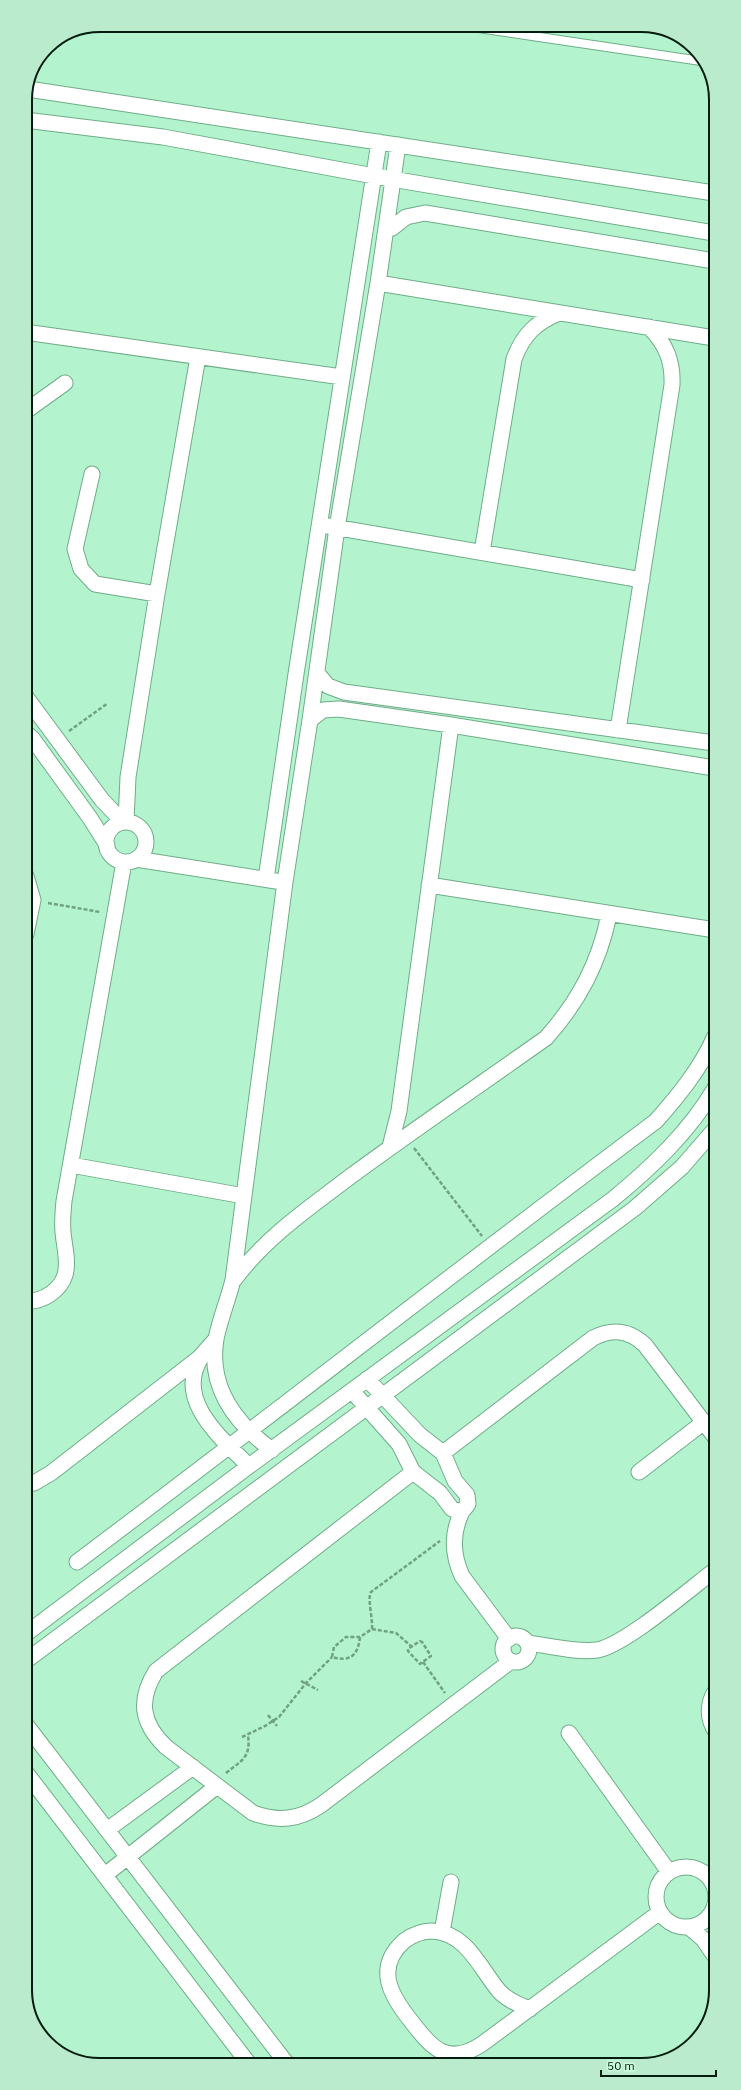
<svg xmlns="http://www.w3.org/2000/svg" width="741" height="2090" viewBox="0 0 741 2090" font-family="'IBM Plex Sans',sans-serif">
<rect width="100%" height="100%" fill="#b3f3cd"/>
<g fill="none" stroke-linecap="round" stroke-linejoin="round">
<defs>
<path id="service" d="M458 25 701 61"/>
<path id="minor" d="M28 89 714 193
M25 120 163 137 374 176 714 233
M387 227 392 228 406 217 425 213 714 261
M378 283 714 338
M25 332 342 377
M26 411 65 383
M92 474 75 549 81 569 95 584 157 594
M328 526 642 580
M482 552 514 359C523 335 536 322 559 313
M317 673 328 686 344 692 714 743
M26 697 102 800 122 821
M310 720 323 710 339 709 451 725 714 768
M618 730 672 385C673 361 666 344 649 327
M26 733 32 738 90 818 107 845
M126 821 128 777 157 594 198 357
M106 842a20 20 0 1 1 40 0a20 20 0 1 1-40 0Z
M136 859 276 881
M26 876 33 900 26 934
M266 879 296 674 379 142
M429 885 715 930
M390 1147 399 1111 451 725
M71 1165 244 1196
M234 1280C266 1237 309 1208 351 1176 415 1129 481 1084 546 1038 579 1001 599 963 609 915
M27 1301C42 1302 60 1291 65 1275 69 1262 64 1245 63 1232 62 1221 63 1211 64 1201L124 862
M202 1356C173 1399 221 1438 249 1466
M367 1379 420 1435 443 1453 455 1481 467 1495 468 1504C466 1508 462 1510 461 1514 451 1535 453 1556 462 1576L509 1639
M352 1391 399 1444 413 1472 440 1493 452 1509 461 1512
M272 1450C235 1423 208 1387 216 1339 220 1319 228 1300 233 1280L285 882 310 720 337 528 378 283 398 145
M443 1453 593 1338C613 1328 629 1330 645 1345L715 1437
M413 1472 156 1671C138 1700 141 1723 166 1747L253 1813C279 1822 299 1820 321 1805L511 1661
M639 1472 704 1422
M27 1484 34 1483 51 1473 199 1358 216 1339
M77 1562C271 1416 462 1266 656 1121 679 1095 701 1068 715 1036
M27 1633 249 1466 613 1199C652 1167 689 1132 715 1088
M503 1649a13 13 0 1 1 26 0a13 13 0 1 1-26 0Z
M527 1643C548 1645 576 1653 597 1650 624 1646 691 1588 715 1570
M27 1660 635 1208 682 1167 715 1129
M716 1690C707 1703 707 1719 716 1732
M27 1726 287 2064
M569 1733 669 1872
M27 1774 249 2064
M107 1830 193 1767
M656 1897a30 30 0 1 1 60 0a30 30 0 1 1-60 0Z
M105 1875 217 1786
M689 1927 703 1939 716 1958
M442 1932 451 1882
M530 2009C519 2005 507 2000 499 1991 479 1967 467 1933 432 1931 423 1931 412 1935 404 1941 374 1968 391 1996 411 2021 432 2048 447 2067 482 2044L660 1912"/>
</defs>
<!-- service casing -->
<use href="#service" stroke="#6fad89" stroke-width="10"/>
<!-- minor casing -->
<use href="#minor" stroke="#6fad89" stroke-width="17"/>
<!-- path -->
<path stroke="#70a185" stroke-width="2.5" stroke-dasharray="4 2" stroke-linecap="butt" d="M69 731 108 703
M48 903 100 912
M414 1148 482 1236
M372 1629C373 1619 367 1598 371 1592L440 1541
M360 1637C358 1656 350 1662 332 1657L334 1647 346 1637H360L372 1629 396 1633 412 1647
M420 1641 422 1642 431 1656 420 1664 408 1651V1649Z
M423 1662 445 1693
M301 1681 318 1690
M268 1715 277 1726
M242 1737 265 1726 279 1717 306 1683 332 1657
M226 1773C242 1760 251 1758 248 1735"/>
<!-- service -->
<use href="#service" stroke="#fff" stroke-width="8"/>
<!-- minor -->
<use href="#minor" stroke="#fff" stroke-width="15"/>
</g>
<!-- crop -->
<path d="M0 0H741V2090H0ZM100 32H641A68 68 0 0 1 709 100V1990A68 68 0 0 1 641 2058H100A68 68 0 0 1 32 1990V100A68 68 0 0 1 100 32Z" fill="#baebcd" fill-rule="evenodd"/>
<path fill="none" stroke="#031c0f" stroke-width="2" d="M100 32H641A68 68 0 0 1 709 100V1990A68 68 0 0 1 641 2058H100A68 68 0 0 1 32 1990V100A68 68 0 0 1 100 32Z"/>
<!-- scale -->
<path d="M601 2070v6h115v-6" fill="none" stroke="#031c0f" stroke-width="2"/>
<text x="607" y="2070" font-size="12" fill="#031c0f" stroke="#cafdde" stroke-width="3" paint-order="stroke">50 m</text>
</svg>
